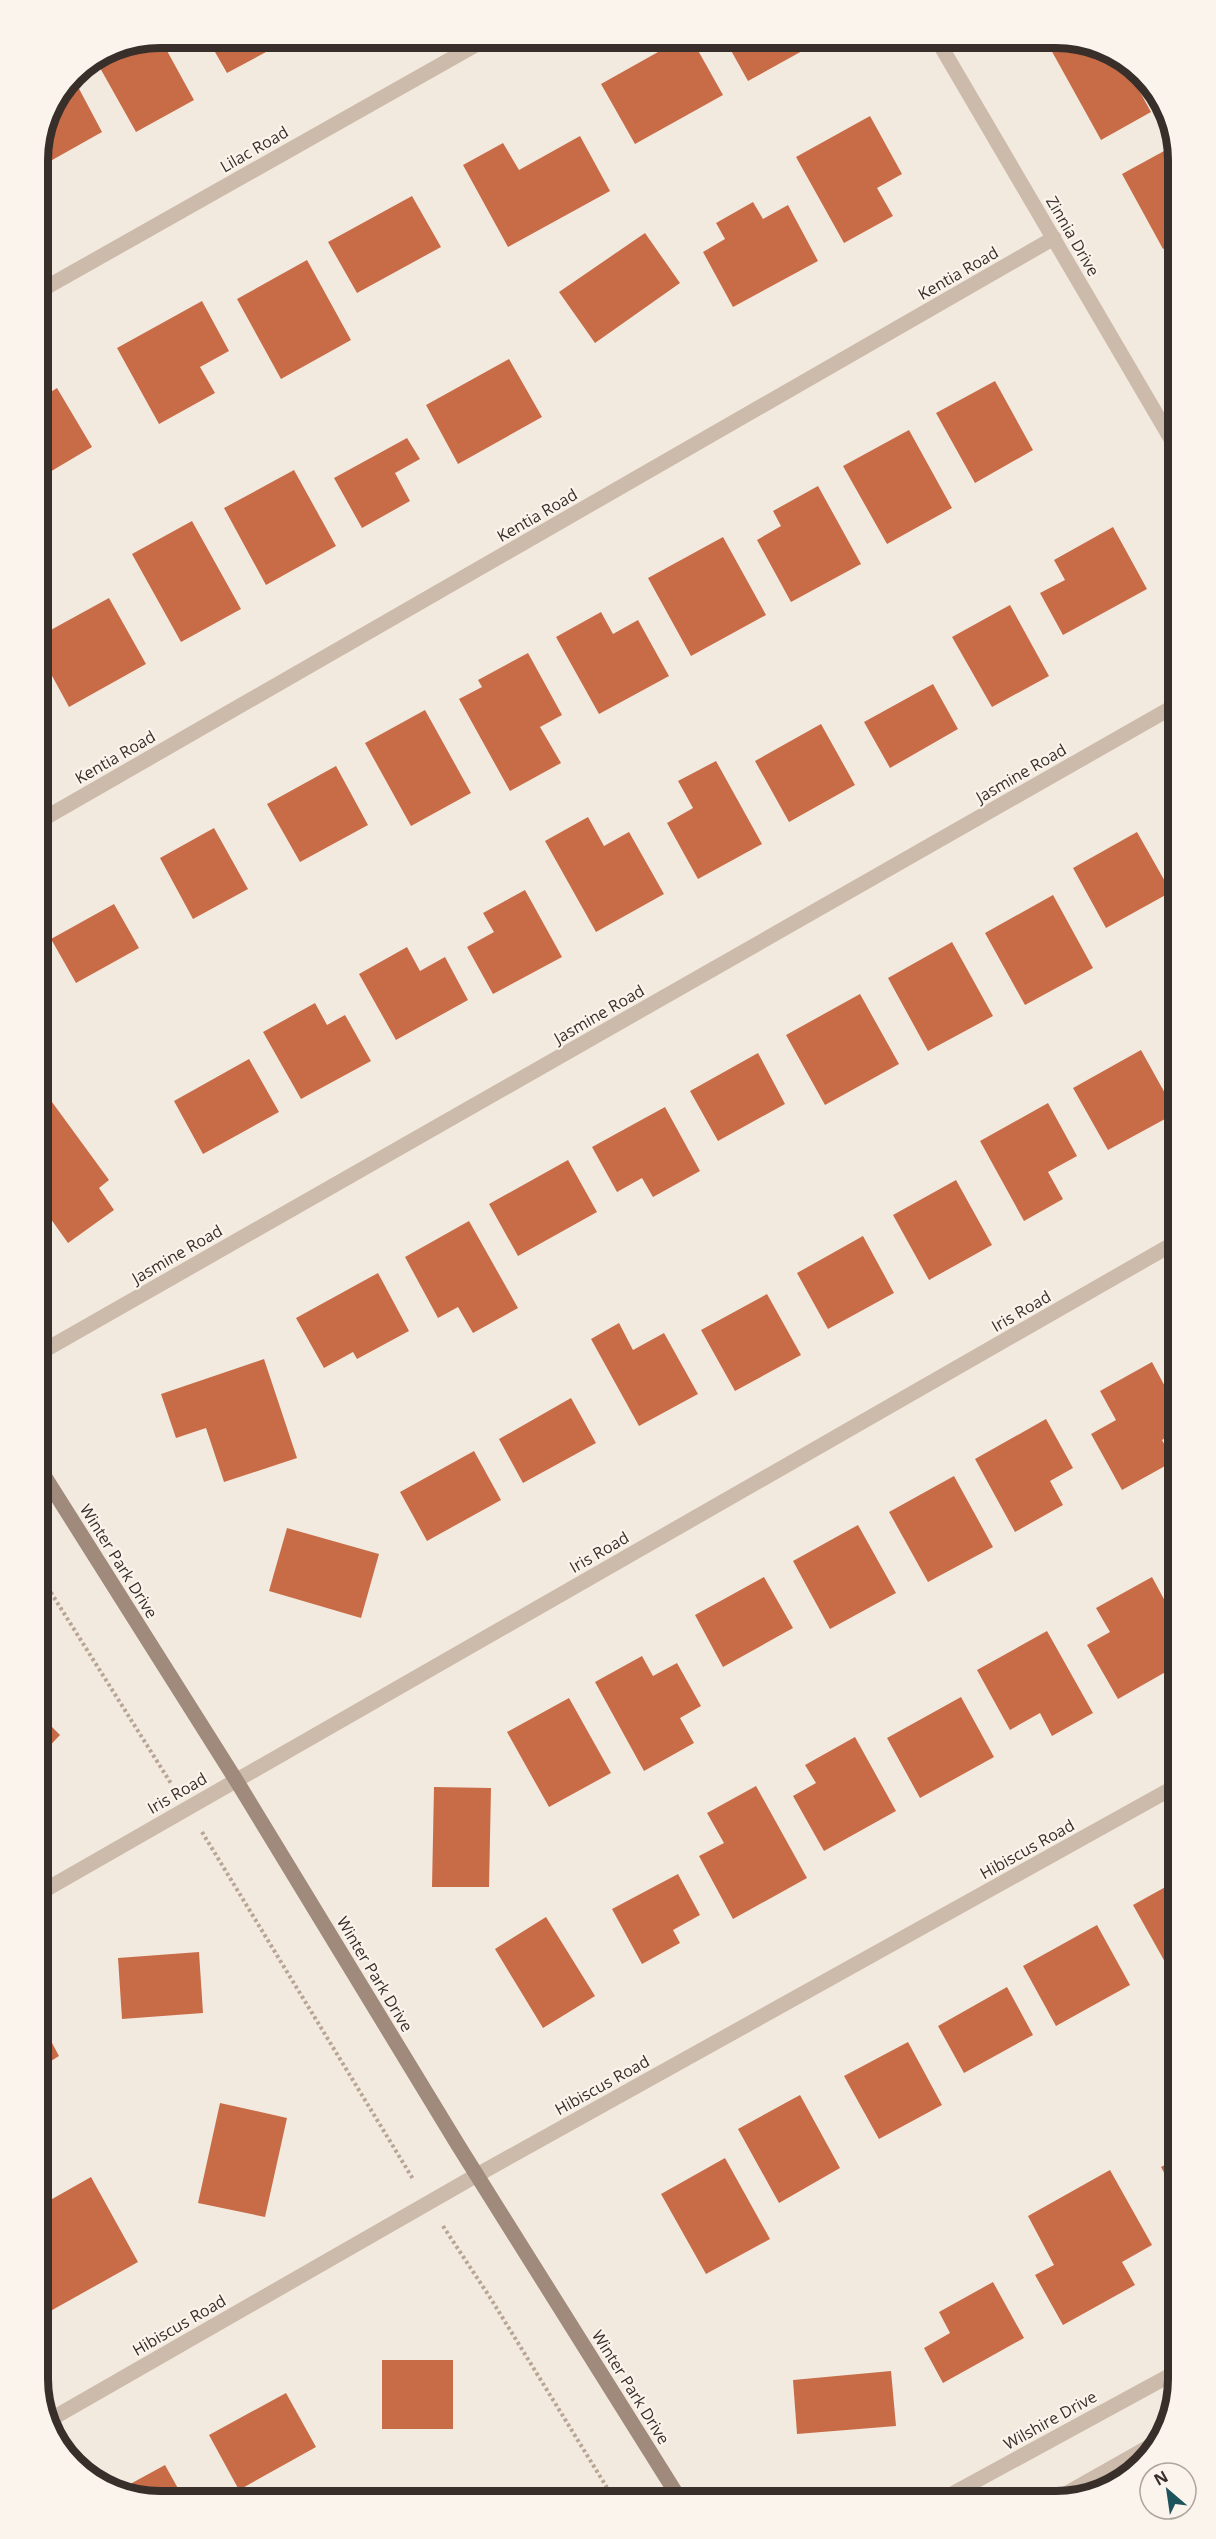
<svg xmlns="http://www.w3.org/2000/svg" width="1216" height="2539" viewBox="0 0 1216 2539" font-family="'Open Sans',sans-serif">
<rect width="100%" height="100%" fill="#f3eadf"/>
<!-- building -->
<path fill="#c86c48" d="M160 38 194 100 136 132 95 59 113 47Z
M207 38H292L227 73Z
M683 38H691L723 95 635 144 601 84Z
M724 38H821L822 40 748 81Z
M1067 39 1122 59 1151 112 1101 140 1050 48Z
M76 83 102 132 38 168V152L47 113 61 91Z
M870 116 902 174 877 188 893 216 844 243 796 157Z
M580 136 610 191 508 247 463 165 503 143 519 170Z
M1175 145 1178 160V241L1163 249 1122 174Z
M412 196 441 247 357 293 328 242Z
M753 202 763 219 788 205 818 261 733 307 703 252 725 239 716 223Z
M645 233 680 283 595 343 559 292Z
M307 260 351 340 281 379 237 299Z
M202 301 229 351 200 367 215 393 159 424 117 348Z
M509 359 542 417 458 464 426 405Z
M995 381 1033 450 975 483 936 413Z
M57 388 92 447 38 479V400Z
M909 430 952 508 887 544 843 466Z
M407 438 420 459 395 473 410 501 362 528 334 478Z
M294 470 336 546 266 585 224 508Z
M818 486 861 564 791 602 757 540 781 526 773 511Z
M192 521 241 609 181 642 132 554Z
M1113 527 1147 589 1063 635 1040 593 1065 580 1054 560Z
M723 537 766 615 691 656 648 578Z
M109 598 146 664 69 707 38 650V637Z
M1010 605 1049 676 992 707 952 637Z
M601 612 613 634 638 620 669 676 599 714 556 637Z
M528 653 562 715 540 727 561 763 510 791 459 699 482 687 478 680Z
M933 684 958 729 890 768 864 722Z
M425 710 471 793 411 826 365 743Z
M821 724 855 785 789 822 755 761Z
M716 761 762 844 698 879 667 823 693 808 678 781Z
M336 766 368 825 300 862 267 804Z
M588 817 604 846 629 832 664 894 596 932 545 841Z
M214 828 248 889 193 919 160 858Z
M1137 832 1171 892 1106 928 1073 868Z
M525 890 562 957 493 994 467 947 494 932 483 913Z
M1053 895 1093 968 1025 1005 985 933Z
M114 904 139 948 76 983 51 939Z
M952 942 993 1016 928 1051 888 978Z
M407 947 420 971 445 957 468 1000 396 1040 359 974Z
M860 994 899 1064 825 1105 786 1035Z
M315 1003 327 1025 345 1015 371 1061 301 1099 263 1032Z
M1141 1050 1176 1113 1108 1150 1073 1088Z
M758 1053 785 1104 718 1141 690 1091Z
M249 1059 279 1112 203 1154 174 1101Z
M52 1102 109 1180 99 1188 114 1210 68 1243 38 1201V1113Z
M1048 1103 1077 1156 1048 1172 1063 1199 1024 1221 980 1141Z
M665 1107 700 1171 653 1197 642 1178 617 1192 592 1147Z
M568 1160 597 1212 518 1256 489 1204Z
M956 1180 992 1245 929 1280 893 1215Z
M469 1221 518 1308 473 1333 458 1307 438 1318 405 1257Z
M863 1236 894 1293 828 1329 797 1273Z
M378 1273 409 1331 357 1359 353 1352 324 1368 296 1318Z
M767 1294 801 1355 735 1391 701 1330Z
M619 1323 633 1350 664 1333 698 1394 639 1426 591 1339Z
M264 1359 297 1458 224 1482 206 1428 176 1438 161 1394Z
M1152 1362 1178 1411V1431L1162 1440 1174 1461 1122 1490 1091 1434 1116 1420 1100 1391Z
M571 1398 596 1443 523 1483 499 1439Z
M1046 1419 1073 1468 1050 1481 1063 1505 1015 1532 975 1459Z
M474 1451 501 1500 427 1541 400 1492Z
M954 1476 993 1547 928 1582 889 1512Z
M858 1525 896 1593 830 1629 793 1561Z
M287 1528 379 1554 361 1618 269 1591Z
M764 1577 793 1628 723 1667 695 1615Z
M1152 1577 1178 1625V1665L1118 1699 1087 1645 1110 1632 1096 1608Z
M1047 1631 1093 1713 1052 1736 1040 1713 1010 1730 977 1670Z
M642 1656 653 1676 677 1663 701 1706 680 1718 694 1743 644 1771 595 1682Z
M961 1697 994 1757 920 1798 887 1738Z
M569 1698 611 1773 549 1807 507 1732Z
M38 1713 60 1735 38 1758Z
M855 1737 896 1811 824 1851 793 1796 816 1783 805 1765Z
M756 1786 807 1878 733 1919 699 1856 724 1843 707 1813Z
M434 1787 491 1788 489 1887H432Z
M678 1874 700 1915 673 1930 680 1943 642 1964 612 1909Z
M1178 1880V1976L1174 1978 1133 1905Z
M546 1917 595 1996 543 2028 495 1949Z
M1097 1925 1130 1985 1056 2026 1023 1966Z
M199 1952 203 2013 122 2019 118 1958Z
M1007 1987 1033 2035 964 2073 938 2026Z
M38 2017 59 2056 38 2069Z
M908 2042 942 2105 879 2139 844 2076Z
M800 2095 840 2168 779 2203 738 2129Z
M220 2103 287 2118 265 2217 198 2203Z
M725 2158 770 2239 706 2274 661 2194Z
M1178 2158V2198L1161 2167Z
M1110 2170 1152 2245 1122 2262 1135 2285 1063 2325 1035 2275 1054 2265 1028 2216Z
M91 2177 138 2262 38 2318V2207Z
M993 2282 1024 2338 943 2383 924 2348 950 2333 939 2312Z
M382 2360H453V2429H382Z
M891 2371 896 2426 797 2434 793 2380Z
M286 2393 316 2447 239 2490 209 2435Z
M165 2465 185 2501H152L121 2489Z"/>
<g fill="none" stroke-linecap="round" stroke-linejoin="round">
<!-- path -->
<path stroke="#b8a594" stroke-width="4" stroke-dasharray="3 3" stroke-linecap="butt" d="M38 1572 172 1785
M202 1832 413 2179
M443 2226 491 2299 606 2486 612 2501"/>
<!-- street -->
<path stroke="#cba" stroke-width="15" d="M936 38 1178 451
M38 292 488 38
M38 822 1054 238
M38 1354 1178 704
M38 1894 1178 1241
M46 2422 477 2175 1178 1785
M939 2501 1178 2371
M1053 2501 1159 2441"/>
<!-- secondary -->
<path stroke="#a08a7b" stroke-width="15" d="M38 1466 236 1780 458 2145 681 2501"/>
</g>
<g text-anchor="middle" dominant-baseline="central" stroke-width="4.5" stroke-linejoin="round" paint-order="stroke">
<!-- street labels -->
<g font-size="16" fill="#392f2a" stroke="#fbf4ec">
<text transform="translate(254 149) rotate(-30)">Lilac Road</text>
<text transform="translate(1073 236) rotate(60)">Zinnia Drive</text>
<text transform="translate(958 273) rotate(-30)">Kentia Road</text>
<text transform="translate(537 515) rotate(-30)">Kentia Road</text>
<text transform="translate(115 757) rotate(-30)">Kentia Road</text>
<text transform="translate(1021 773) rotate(-30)">Jasmine Road</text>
<text transform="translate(599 1014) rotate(-30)">Jasmine Road</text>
<text transform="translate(177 1254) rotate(-30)">Jasmine Road</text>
<text transform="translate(1021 1311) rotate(-30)">Iris Road</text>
<text transform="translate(599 1552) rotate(-30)">Iris Road</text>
<text transform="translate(119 1561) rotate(58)">Winter Park Drive</text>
<text transform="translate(177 1793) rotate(-30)">Iris Road</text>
<text transform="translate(1027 1849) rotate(-29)">Hibiscus Road</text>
<text transform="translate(375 1974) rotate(59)">Winter Park Drive</text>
<text transform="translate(602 2085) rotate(-29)">Hibiscus Road</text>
<text transform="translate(179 2325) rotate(-30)">Hibiscus Road</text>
<text transform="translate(631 2387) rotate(58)">Winter Park Drive</text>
<text transform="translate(1050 2420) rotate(-29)">Wilshire Drive</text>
</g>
</g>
<!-- crop -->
<path d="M0 0H1216V2539H0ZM160 48H1056A112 112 0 0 1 1168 160V2379A112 112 0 0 1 1056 2491H160A112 112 0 0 1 48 2379V160A112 112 0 0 1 160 48Z" fill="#fbf4ec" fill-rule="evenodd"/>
<path fill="none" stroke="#392f2a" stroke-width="8" d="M160 48H1056A112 112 0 0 1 1168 160V2379A112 112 0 0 1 1056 2491H160A112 112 0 0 1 48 2379V160A112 112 0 0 1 160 48Z"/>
<!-- north arrow -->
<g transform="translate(1168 2491) rotate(331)"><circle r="28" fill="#fbf4ec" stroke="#ada59e" stroke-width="1.5"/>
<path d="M0-4.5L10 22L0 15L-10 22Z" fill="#1e555c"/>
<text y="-9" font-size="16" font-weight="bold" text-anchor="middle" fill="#392f2a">N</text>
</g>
</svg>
